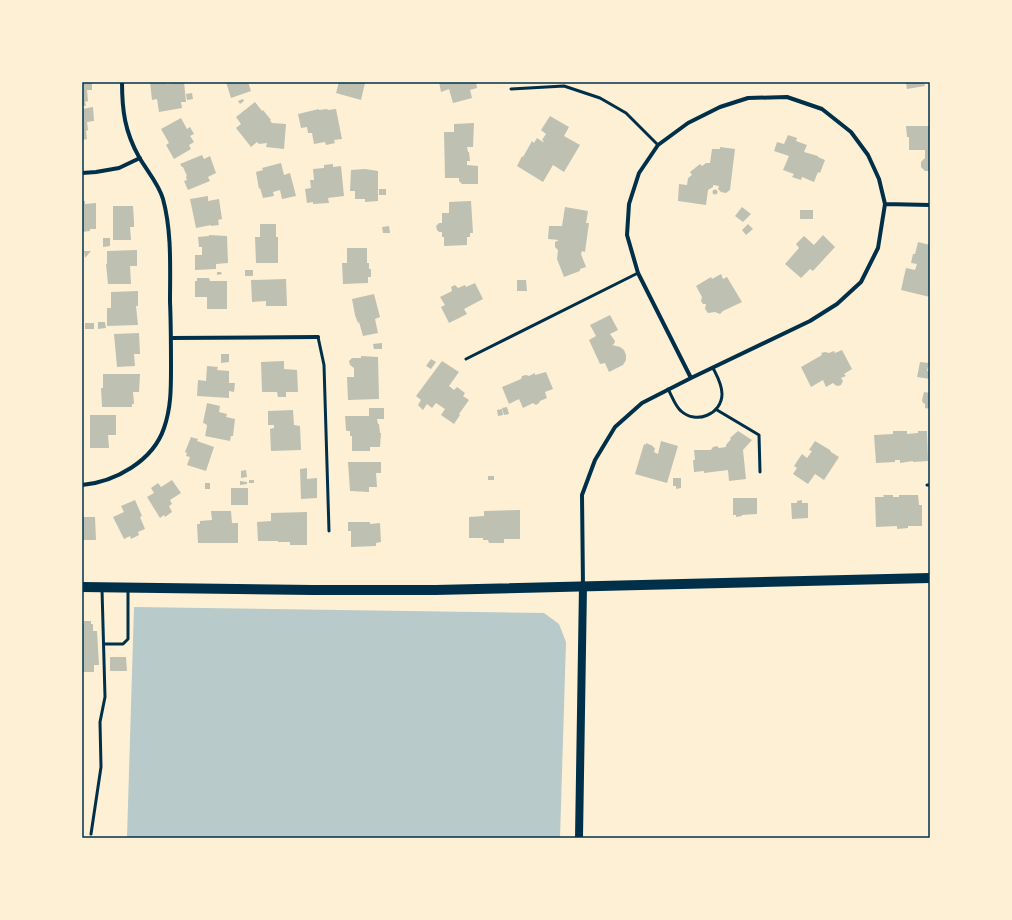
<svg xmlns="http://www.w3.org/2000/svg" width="1012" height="920" viewBox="0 0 1012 920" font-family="'Golos Text',sans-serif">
<rect width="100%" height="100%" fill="#fdf0d5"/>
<!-- green -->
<path fill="#b9caca" d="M134 607 544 613 559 624 566 642 560 838H127Z"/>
<!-- building -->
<path fill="#bec0b2" d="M82 82H92V90H87L88 101 85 102 86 106H82Z
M150 82H166V84L184 82 186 102H181L182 108 159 112 157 99 152 100Z
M226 82H248L251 91 231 98Z
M339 82H370L365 83 361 100 336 93Z
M439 82H476L477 88 470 90 472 98 453 103 449 89 441 92Z
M906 82H924L925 86 907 89Z
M192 93 193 99 187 100 186 94Z
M243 99 244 101 240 104 238 101Z
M255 102 262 111 263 110 271 120 270 121 272 123 286 124 284 149 266 147 267 143 259 144 257 142 251 147 236 128 241 124 236 117Z
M93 107 94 121 87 122 88 130 86 131 87 139 82 140V109Z
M319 109V110L327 109 328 110 336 109 342 139 334 140 335 143 326 145 325 142 314 144 312 133H308L307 127 301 128 298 114Z
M550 116 569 127 564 136 580 145 564 172 553 165 543 182 517 166 522 156 523 157 532 141 534 143 537 138 543 142 544 141 542 140 546 134 541 130Z
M181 118 187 129 190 127 194 134 190 136 194 142 189 145 191 149 174 159 166 145 169 143 161 129Z
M474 123 473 147H467L468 152H469L470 161H467V165L478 166V184H462L459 181V178H445L444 132H454V124Z
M906 126H930V171H925L921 167V162L925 158V150H909V137H907Z
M788 135 797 138 796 141 807 145 804 152 818 156V157L825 160 820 173 818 172 814 182 802 177 801 180 792 177 794 174 783 170 789 156 774 151 777 142 784 144Z
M720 147 735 149 730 190 726 193 721 192 718 189 719 186 713 185V187L708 190 706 205 678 201 679 184 687 185 688 178 692 175 690 172 700 164 702 166 706 163H710L712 149H720Z
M202 155 204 159 210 156 216 173 208 177 210 181 188 190 184 181 187 180 186 177 187 176 183 167H182L180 164Z
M281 163 284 175 290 173 296 196 282 199 280 190 273 192 274 196 263 198 260 188 259 189 256 172 263 170 262 168Z
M333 164V167L341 166 344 196 328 198 329 203 313 204V202L307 203 305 189 311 188 310 180H314L313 169 324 168V165Z
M365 169 378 171V201L365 202V199H355V191H350L351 170Z
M379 189H386V195H379Z
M712.5 192a2.5 2.5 0 1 1 5 0a2.5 2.5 0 1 1-5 0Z
M208 196V201L219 199 222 219 218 220 219 225 211 226V225L196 228 190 199Z
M82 201H85V204L96 203V229H90V231L82 232Z
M471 201 473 233H470V237H467V245L444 246V237H442V232H439L437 230 436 226 439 223H442V213H449V202Z
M113 206H133L134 221V227H130L131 240H113Z
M565 207 588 211 586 223H589L585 252 582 251 581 254 586 267 580 269V271L564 277 557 259 558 250 555 247V242L559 240 548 239 549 226H562Z
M742 207 751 214 743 222 735 216Z
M800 210H813V219H800Z
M260 224H276V237H278V263H256L255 237H260Z
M748 224 753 229 746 235 742 230Z
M389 226 390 233H383L382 227Z
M209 235 227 236 228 263 216 264V269L195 270V255H202V247H199L198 237 209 236Z
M823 235 835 247 813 271 810 269 801 278 785 264 799 248 796 244 804 236 814 245Z
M103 238H110V246L103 247Z
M918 242 930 245V297L901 290 906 268 915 270 917 264 911 263 913 254H915Z
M347 248H367V263H369V269H371V277H368V283L343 284 342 263H347Z
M137 250V266H130L131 284H108L106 264H107V251Z
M84 251H91L85 258Z
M245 270H253V276H245Z
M217 272H221L222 274 217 275Z
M721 274 723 279 727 277 742 302 723 311 720 314 715 312 708 313 705 309 706 304H703L701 301 702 297 696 286 711 277 712 279Z
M197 278H209L210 281H227V309H207V297H195V281H197Z
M286 279 287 306H266V301L252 302 251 280Z
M517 280H526L527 291H517Z
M475 283 483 299 464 309 467 314 449 323 441 307 445 305 440 297 452 291 451 287 455 285 458 288 465 285 466 287Z
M138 291V306H136L138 325 107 326V308H111V292Z
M374 294 380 317 375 319 378 333 363 336 359 322 358 323 355 315 352 299Z
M610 315 618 330 610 334 615 341 614 344 612 345 620 347 624 350 626 355V360L623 365 609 372 605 363 600 364 589 340 596 336 590 325Z
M98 322H105L106 328 98 329Z
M85 323H94V329H85Z
M139 333 140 354H134L135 366 117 367 114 334Z
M382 343V349H374L373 344Z
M842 350 852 369 844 374 846 376 841 378 843 381 841 385 838 386 835 385 833 383 826 387 823 380 811 387 801 367 822 355 821 353 825 352 829 353 834 351 835 353Z
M221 354H229V362L221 363Z
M361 356 378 357 379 399 348 400 347 377H354V368L350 365 349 361 352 358H361Z
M431 359 436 362 431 369 426 366Z
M284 361V369L297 370 298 392H286V397H278L277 392H262L261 362Z
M442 361 459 372 449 386 454 390 457 387 465 393 463 396 469 400 459 414 460 415 454 424 441 415 445 409 436 403 432 408 427 404 423 410 418 405 421 400 416 396Z
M920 362 929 363 927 371H930V379L917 377Z
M207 366 218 367 217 370 229 371V383H235L234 392 229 391V398L197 396 198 380 206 381Z
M546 372 553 389 545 392 547 398 540 401 539 403 536 405 533 403 523 408 519 399 509 404 502 387 521 379 522 376 526 375 529 376 535 373V375Z
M103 374H140L139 392H133L134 404H132V407H102L101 388H103Z
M924 392 930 393V409L925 408V404L923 403 922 400Z
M207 403 220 406 219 412 227 414 226 417 235 419 233 436H231L230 441 205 436 207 426 206 424 203 423Z
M507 407 509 414 504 415 502 408Z
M369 408H384V419H377L378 424H379L380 433H381L380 447H370V451H352V436H350V431H347L346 430 345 416H369Z
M502 409 503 415 498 416 497 410Z
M293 410 294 425 300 426 301 450 271 451 270 429 274 428V425H268V411Z
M90 415H116V435H108L109 448H90Z
M738 431 752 440 743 450 746 479 729 481 728 470 704 473V471L694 472 693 460H695L694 450H711L713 447 717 446 719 448 726 447V445L731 439 730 438Z
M893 431H907V434L918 433V431H927L928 461 913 462V461L900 463V460H895V462L876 463 874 435 893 434Z
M191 437 198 439 197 441 214 447 206 471 187 465 190 457 186 456 187 453 185 452Z
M661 441 678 446 667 483 635 474 644 444 646 445V443L653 446V447L655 448 654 452 658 454Z
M815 441 830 450 831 452 839 457 824 480 815 474 808 484 793 474 797 468 794 466 802 454 807 458 812 451 809 450Z
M348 462H381V473H376L377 487H369V492L350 491Z
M307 468V479L317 478V498L301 499 300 469Z
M246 470 247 477 241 478V471Z
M488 476H494V480H488Z
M673 478H681V488L676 489V486H673Z
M172 480 181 493 170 500 172 504 169 506 172 512 165 517 164 515 160 518 147 497 154 493 151 488 158 483 161 487Z
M249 480H254V483H249Z
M240 481 247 482V484L240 485Z
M205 483H210V489H205Z
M231 488H248V505H231Z
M883 495H893V497H899V495H918L919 505H922V526H908V528L897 529V526L876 527 875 497H884Z
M733 498H757V514L742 515V516L736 517V515H733Z
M135 500 142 516 140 517 145 529 138 532 139 535 131 539 130 536 124 539 113 517 124 512 121 506Z
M802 500V503H808V518L792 519 791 503H797V501Z
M520 510V539H504V543H489L488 540H483V538H469V517L484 516V511Z
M211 511H231L232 523H238V543H198L197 524H200V521L212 520Z
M307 512V545H290V542H278V541H258L257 522 271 521V513Z
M82 517H95L96 540H82Z
M348 522H370V524L380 523 381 542 376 543V546L351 547V531H348Z
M84 621H91V624H93V631H97L99 665H94V672H82V624H84Z
M110 657H126L127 671H110Z"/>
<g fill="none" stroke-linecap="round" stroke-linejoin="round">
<!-- service -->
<path stroke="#003049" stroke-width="3" d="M511 89 564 86 600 98 626 113 658 145
M318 337 324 365 329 531
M466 359 638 273
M668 389C672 396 675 406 681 411 696 425 722 414 722 394 722 384 717 376 713 368
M717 410 759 435 760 472
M927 485H930
M104 644H123L128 639V590
M91 834 101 767 100 722 105 697 102 589"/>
<!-- minor -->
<path stroke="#003049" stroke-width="4" d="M82 173 96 172 119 168 140 158
M885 204 930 205
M171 338 318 337
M82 485C115 482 153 461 164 428 171 408 171 389 171 368 171 346 171 324 170 302 170 268 172 232 163 199 159 184 147 171 139 157 125 132 122 111 122 82
M583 586 582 495 595 460 615 427 642 403 691 378 810 321 837 304 861 282 878 248 885 204 879 179 868 155 851 132 822 109 787 97 748 98 720 107 688 123 658 145 639 173 629 204 627 235 638 273 691 378"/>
<!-- secondary -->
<path stroke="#003049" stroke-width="8" d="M579 838 583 586"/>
<!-- primary -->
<path stroke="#003049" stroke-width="10" d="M82 587 313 590H435L930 578"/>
</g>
<!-- border -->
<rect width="1012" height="920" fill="none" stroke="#fdf0d5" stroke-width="166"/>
<rect x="83" y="83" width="846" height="754" fill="none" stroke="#003049" stroke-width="1.5"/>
</svg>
